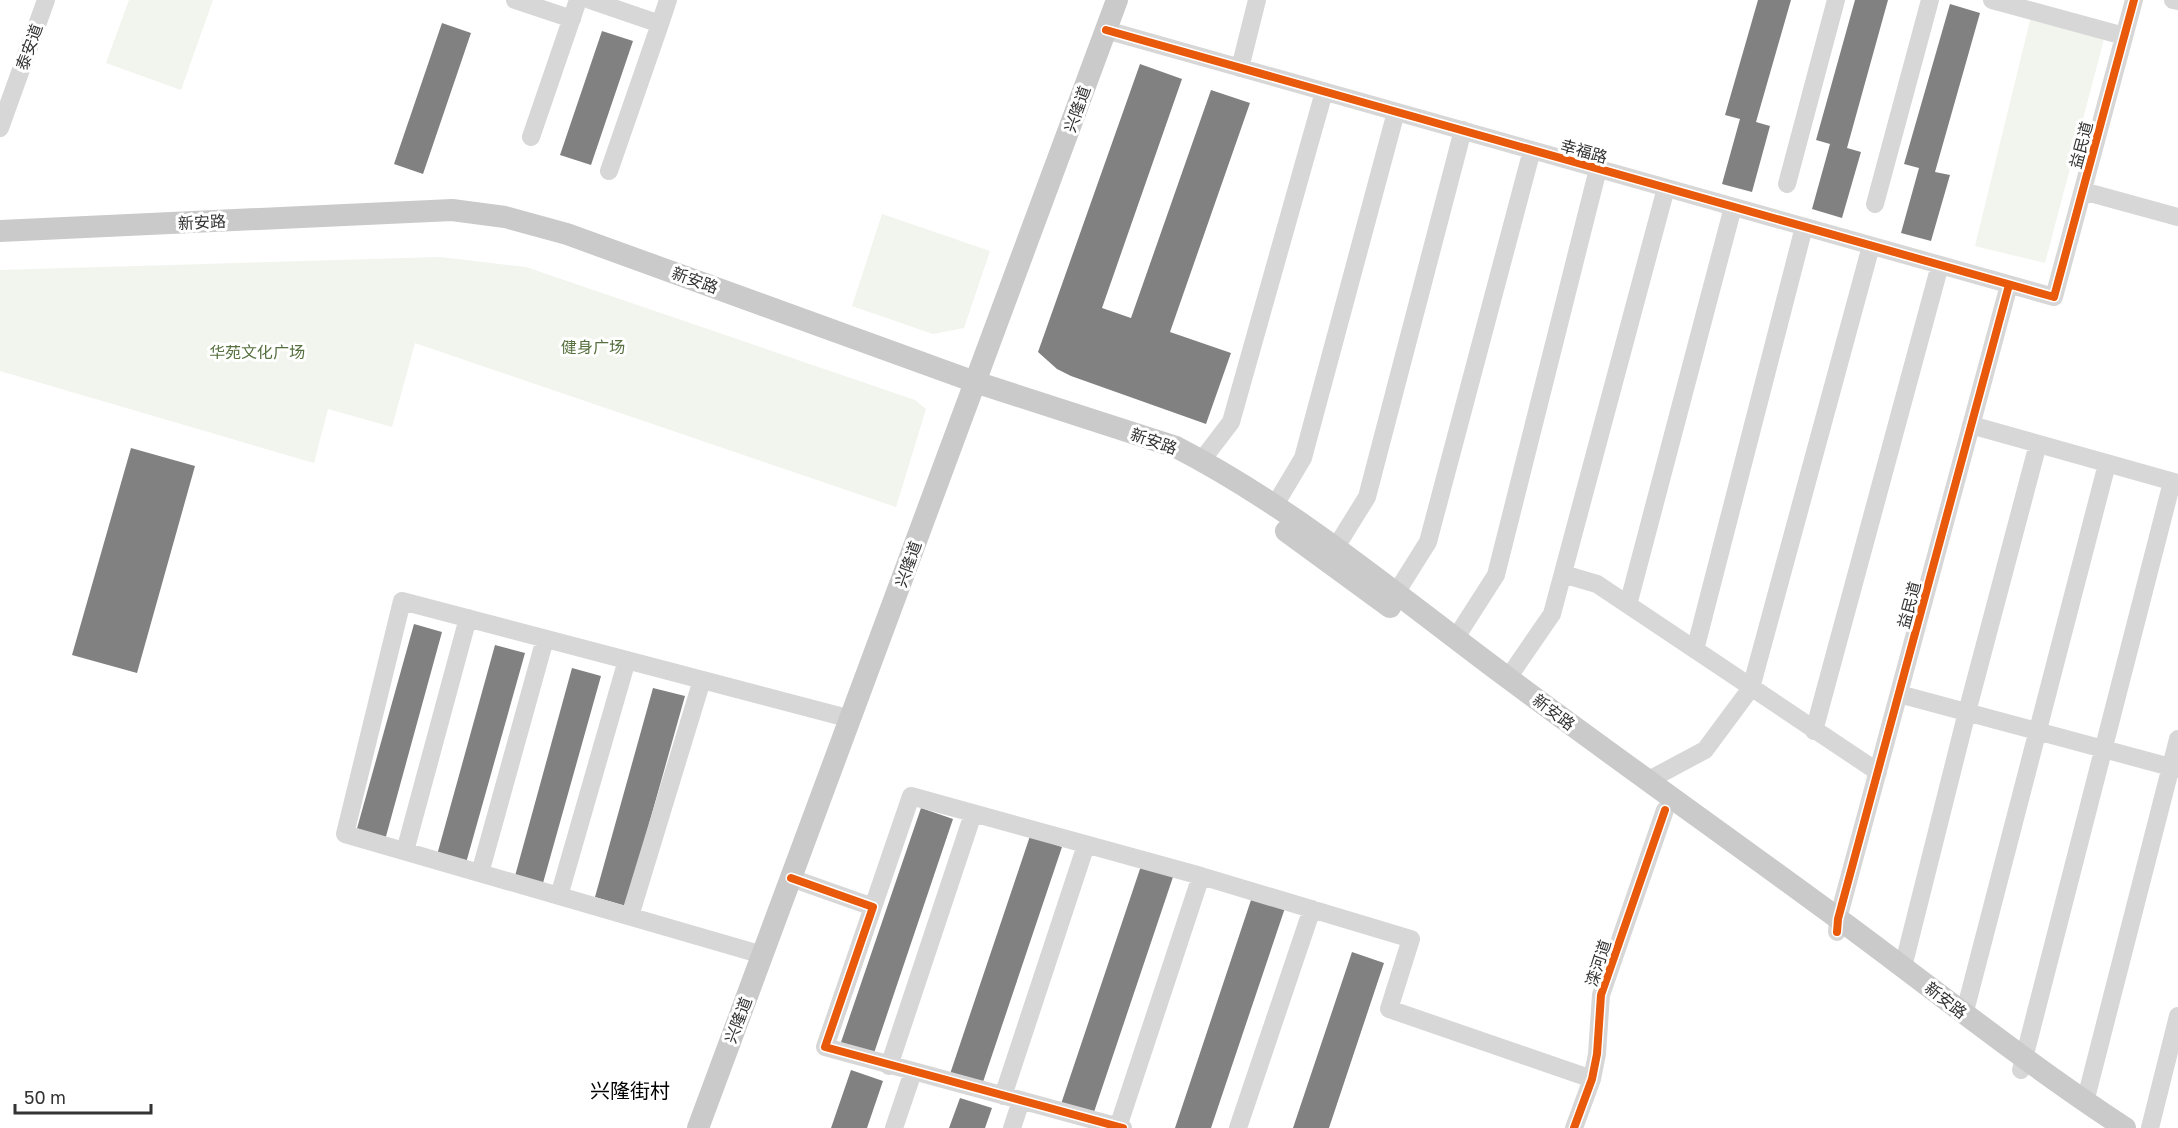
<svg xmlns="http://www.w3.org/2000/svg" width="2178" height="1128" viewBox="0 0 2178 1128" font-family="'Golos Text','Noto Sans SC',sans-serif">
<rect width="100%" height="100%" fill="#fff"/>
<!-- green -->
<path fill="#f1f5ed" d="M129 0H213L181 90 106 63Z
M2034 4 2108 24 2045 263 1975 246Z
M882 214 990 251 964 328 933 334 852 306Z
M440 257 526 267 915 400 926 409 896 507 415 343 392 427 328 409 314 463 0 371V270Z"/>
<!-- building -->
<path fill="#818181" d="M1758 0H1791L1756 122 1770 126 1752 192 1722 184 1740 119 1725 115Z
M1855 0H1888L1847 148 1861 152 1842 218 1812 209 1830 144 1816 140Z
M1950 4 1980 13 1935 172 1950 175 1931 241 1901 233 1919 168 1904 164Z
M442 23 471 33 423 174 394 164Z
M602 31 633 41 591 165 560 155Z
M1140 64 1182 79 1102 308 1131 318 1211 90 1250 103 1170 332 1231 353 1206 424 1071 376 1057 369 1038 352Z
M131 448 195 466 137 673 72 655Z
M414 624 442 632 385 840 356 832Z
M495 645 525 653 466 863 437 855Z
M572 668 601 676 543 883 515 876Z
M653 688 685 696 626 906 595 897Z
M921 808 953 819 873 1056 840 1045Z
M1030 836 1062 847 982 1085 950 1074Z
M1141 866 1173 877 1093 1115 1061 1104Z
M1253 894 1286 905 1211 1128H1175Z
M1352 952 1384 963 1329 1128H1293Z
M851 1070 883 1081 867 1128H831Z
M960 1098 992 1108 985 1128H949Z"/>
<g fill="none" stroke-linecap="round" stroke-linejoin="round">
<!-- minor -->
<path stroke="#d7d7d7" stroke-width="18" d="M515 0 572 19
M590 0 660 24 668 0
M1992 0 2124 36
M2173 0 2178 1
M1106 30 2054 297 2134 0
M1240 68 1257 0
M0 128 46 0
M531 137 578 0
M609 171 660 24
M1787 184 1836 0
M2083 191 2178 217
M1875 204 1930 0
M1971 425 2178 483
M1202 460 1231 422 1324 92
M1275 505 1303 458 1396 112
M1336 547 1367 497 1463 130
M1563 574 1597 584 1878 772
M1396 593 1428 542 1532 150
M1628 605 1733 207
M1455 639 1496 575 1598 169
M1695 650 1804 227
M1508 678 1552 614 1666 188
M1899 694 2178 769
M1814 731 1940 265
M1647 781 1705 750 1751 688 1871 246
M405 851 468 618
M480 873 545 639
M791 878 873 907 825 1047 1123 1128
M559 896 627 660
M873 907 911 796 1201 876 1411 939 1389 1009 1592 1079
M630 916 702 680
M1837 932 1838 919 2009 285
M763 955 345 834 402 601 851 719
M1903 967 1967 712 2038 444
M1964 1015 2107 464
M889 1066 973 814
M2021 1070 2172 482
M1003 1096 1086 845
M2085 1102 2178 739
M1118 1127 1201 876
M894 1128 913 1072
M1012 1128 1021 1101
M1238 1128 1312 909
M1574 1128 1592 1079 1597 1054 1601 995 1665 810
M2150 1128 2178 1016"/>
<!-- major -->
<path stroke="#cacaca" stroke-width="22" d="M0 231 452 210 505 217 567 234 975 382 1176 447C1296 509 1400 598 1508 678 1618 760 1730 839 1840 920 1935 990 2027 1064 2125 1128
M1286 531 1390 607
M698 1128 1117 0"/>
<defs>
<path id="cycleway" d="M1106 30 2054 297 2134 0
M791 878 873 907 825 1047 1123 1128
M1837 932 1838 919 2009 285
M1574 1128 1592 1079 1597 1054 1601 995 1665 810"/>
</defs>
<!-- cycleway casing -->
<use href="#cycleway" stroke="#fff" stroke-width="11"/>
<!-- cycleway -->
<use href="#cycleway" stroke="#e8590c" stroke-width="8"/>
</g>
<g text-anchor="middle" dominant-baseline="central" stroke-width="6" stroke-linejoin="round" paint-order="stroke">
<!-- street labels -->
<g font-size="16" fill="#333" stroke="#fff">
<text transform="translate(29 47) rotate(-70)">泰安道</text>
<text transform="translate(1077 109) rotate(-70)">兴隆道</text>
<text transform="translate(2081 145) rotate(-75)">益民道</text>
<text transform="translate(1584 151) rotate(16)">幸福路</text>
<text transform="translate(202 222) rotate(-3)">新安路</text>
<text transform="translate(695 280) rotate(20)">新安路</text>
<text transform="translate(1154 441) rotate(19)">新安路</text>
<text transform="translate(908 564) rotate(-70)">兴隆道</text>
<text transform="translate(1909 605) rotate(-75)">益民道</text>
<text transform="translate(1554 712) rotate(37)">新安路</text>
<text transform="translate(1598 963) rotate(-72)">滦河道</text>
<text transform="translate(1946 1000) rotate(38)">新安路</text>
<text transform="translate(738 1020) rotate(-69)">兴隆道</text>
</g>
<!-- park labels -->
<g font-size="16" fill="#56703f" stroke="#fff">
<text x="593" y="347">健身广场</text>
<text x="257" y="352">华苑文化广场</text>
</g>
<!-- quarter labels -->
<g font-size="20" fill="#000" stroke="#fff">
<text x="630" y="1090">兴隆街村</text>
</g>
</g>
<!-- scale -->
<path d="M15 1104v9h136v-9" fill="none" stroke="#333333" stroke-width="3"/>
<text x="24" y="1104" font-size="18" fill="#333333" stroke="#ffffff" stroke-width="4.5" paint-order="stroke">50 m</text>
</svg>
